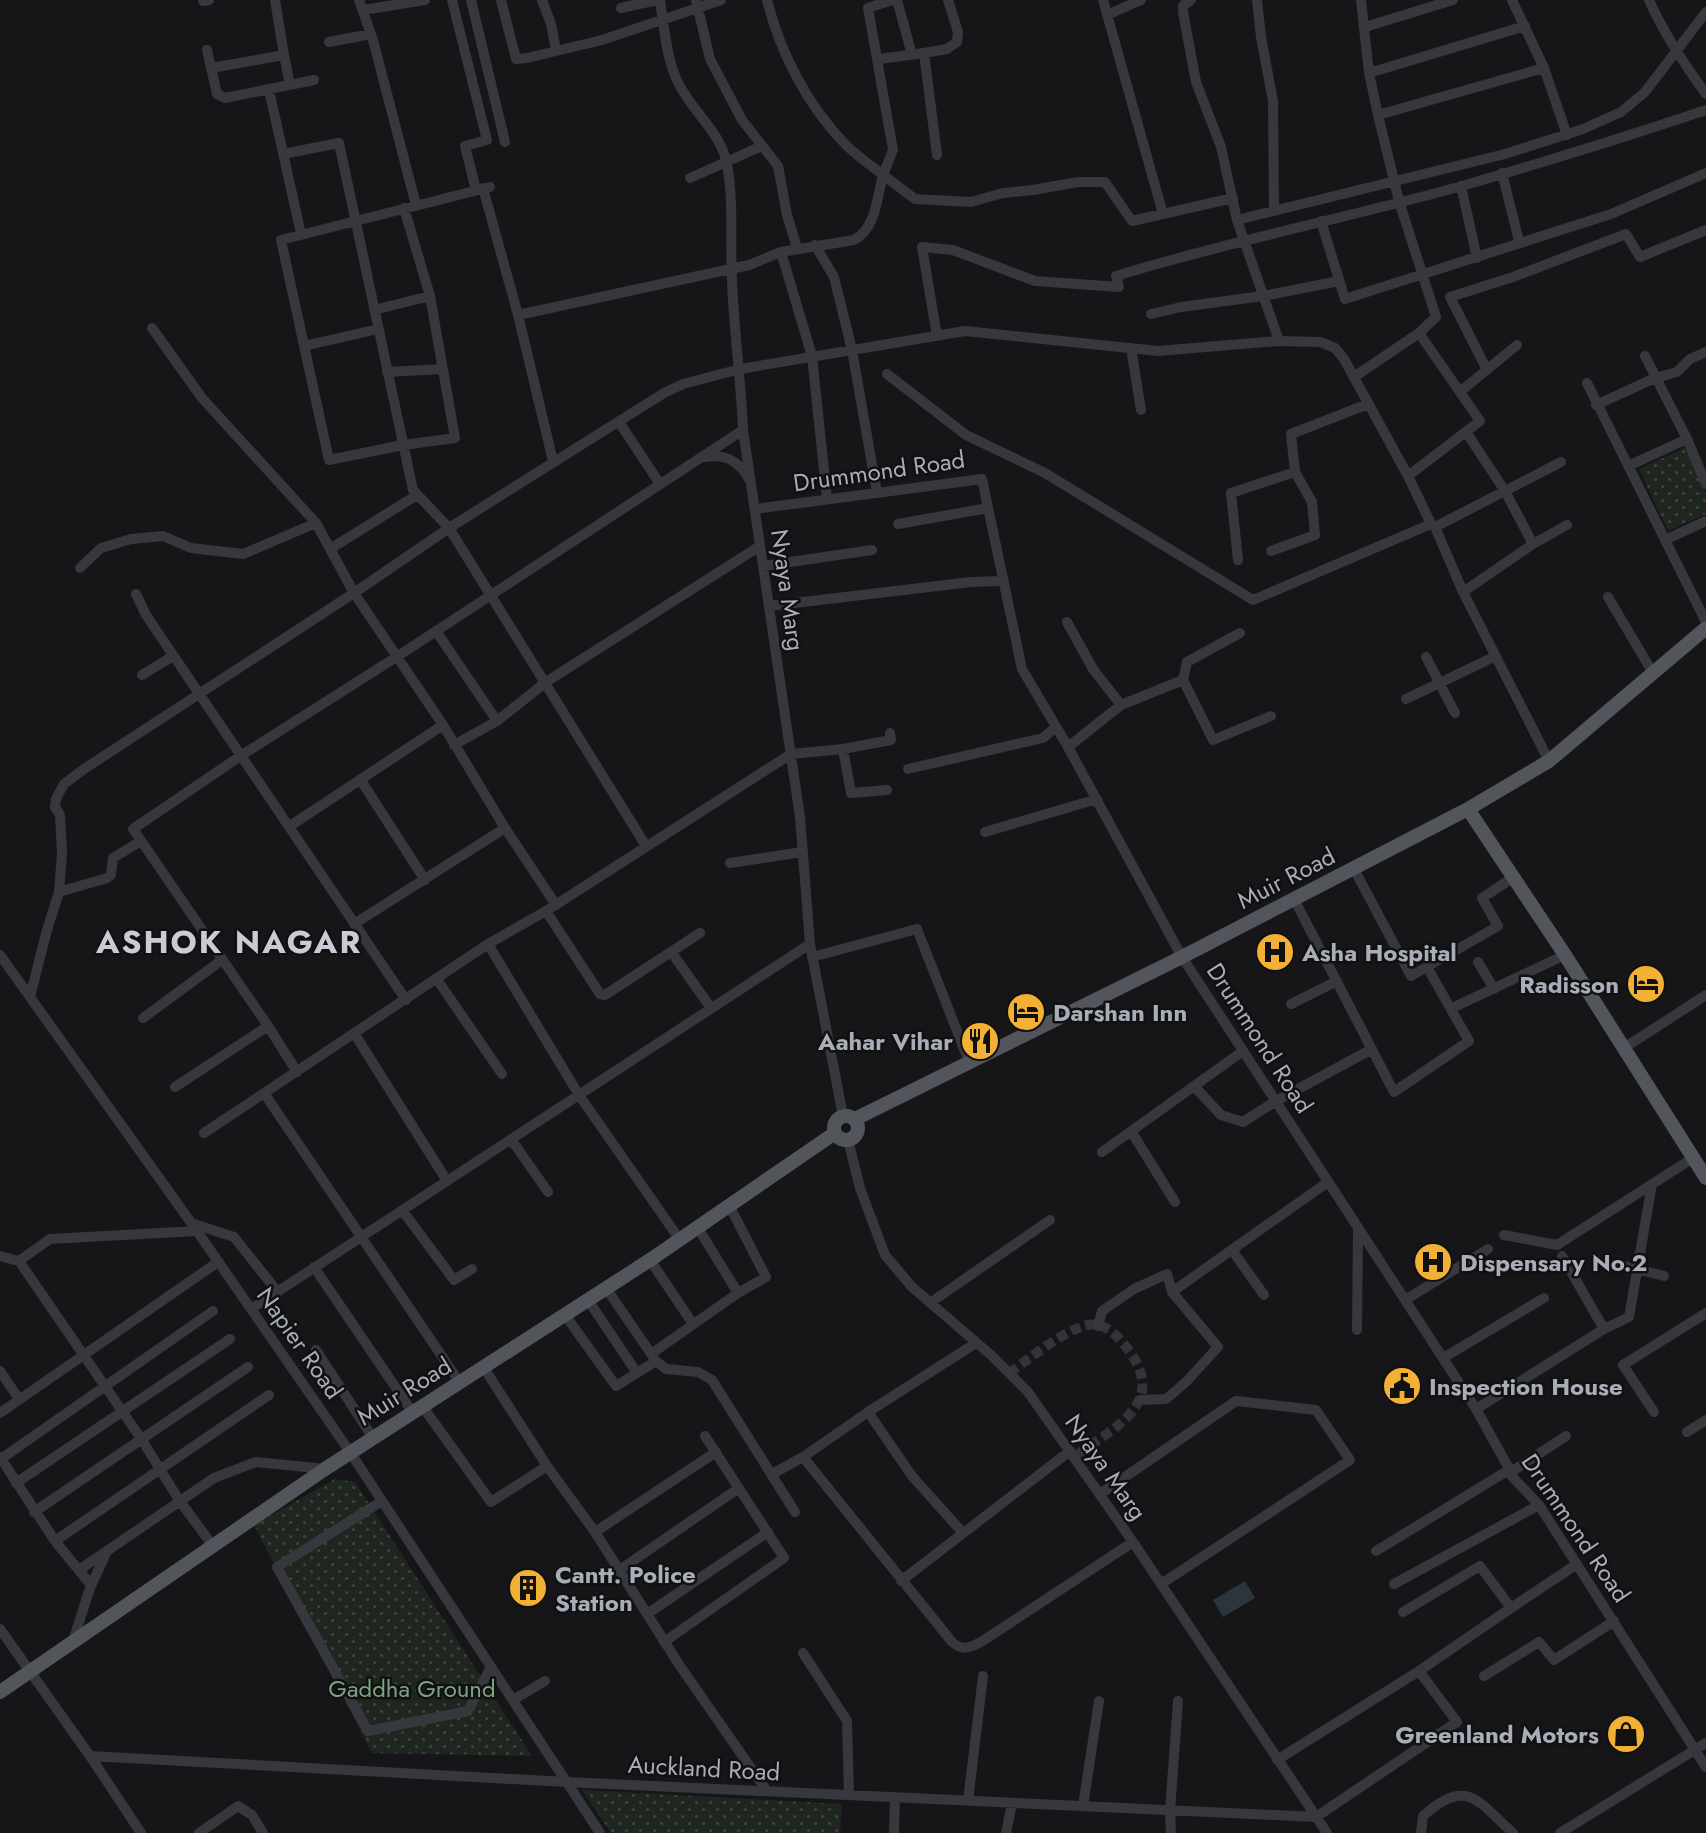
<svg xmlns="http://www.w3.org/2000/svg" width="1706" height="1833" viewBox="0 0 1706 1833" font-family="Jost,sans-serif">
<defs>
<pattern id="grass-dots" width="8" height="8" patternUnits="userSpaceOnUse" patternTransform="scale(1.75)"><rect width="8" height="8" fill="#1e261f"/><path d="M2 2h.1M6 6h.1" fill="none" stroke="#3c433d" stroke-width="1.8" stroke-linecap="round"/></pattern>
</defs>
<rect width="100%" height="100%" fill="#161618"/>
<!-- grass -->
<path fill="url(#grass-dots)" d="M1685 448 1706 493V514L1668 531 1639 469Z
M335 1479 355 1482 532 1756 372 1753 254 1525Z
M582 1790 842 1804 840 1833H611Z"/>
<!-- water -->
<path fill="#2c353c" d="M1245 1581 1255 1598 1223 1617 1213 1600Z"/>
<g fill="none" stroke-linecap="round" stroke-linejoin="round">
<!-- minor-tunnel -->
<path stroke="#333438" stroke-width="10" stroke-dasharray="10 5" stroke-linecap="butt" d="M1009 1373C1031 1358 1061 1332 1087 1325 1102 1322 1114 1332 1123 1343 1172 1401 1118 1425 1074 1457"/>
<!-- minor -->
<path stroke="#37383d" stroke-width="10" d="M359 0 373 40 416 205
M452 0 487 140 465 146 476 190
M471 0 505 142
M501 0 516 59 527 58 602 40 721 0
M542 0 551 24 556 50
M660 0C663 22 667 59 676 78 688 108 721 131 727 164 734 202 730 243 732 281 734 331 741 380 743 430L800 817 810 944 843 1116
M696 0 710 59 742 120 778 166 787 215 797 248
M892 0 868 8 893 150 883 175 915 199 971 202 1003 193 1033 190 1078 182H1105L1132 221 1233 198
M897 0 912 55
M1103 0 1163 214
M1191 0 1183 6V12L1196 82 1221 147 1237 220 1279 341
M1257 0 1261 37 1273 101 1274 211
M1512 0 1544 68 1567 135
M1649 0C1664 34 1684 64 1706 94
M203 1 209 0
M621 8 657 0
M363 10 425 0
M1107 15 1141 0
M1365 27 1453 0
M329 42 371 34
M207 50 217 94 225 98 314 80
M924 53 947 49 957 42 958 32 948 0
M284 55 290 85
M879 59 924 53 937 155
M211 68 284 55 275 0
M1369 73 1525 26
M269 90 301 234
M1378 115 1544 68
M283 154 339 143 413 490 449 528 646 846
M1502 173 1519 241
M690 178 762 146
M1461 186 1477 258
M483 188 518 315
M404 208 430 296 455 438 403 445 329 460 281 240 490 187
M1237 220 1505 154 1583 129 1621 112 1645 92 1706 12
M1321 221 1345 299 1611 214 1706 173
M815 245 834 277 852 350 877 493
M781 252 812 356 827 499
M374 310 430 296
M1151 314 1181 307 1263 296 1339 281
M152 328 202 398 316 523 354 593 443 725 505 828 556 905
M937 336 922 247 953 250 1035 281 1119 287 1116 276C1230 241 1347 218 1462 186 1544 162 1626 137 1706 110
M304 346 378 329
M1131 348 1141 410
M1645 356 1687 439 1706 484
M1487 370 1450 297 1513 277 1626 234 1640 257 1706 230
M387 372 443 369
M887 374 966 435 1045 473 1253 600 1431 524
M1354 377 1419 333 1436 317 1399 201 1378 115 1369 73 1361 0
M1587 383 1706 622
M1461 391 1517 345
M1596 405 1655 378 1677 372 1690 359 1706 352
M619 422 660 484
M1466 432 1505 491 1533 544
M705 457C726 454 739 461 749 479
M553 461 518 315 749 265 781 252 854 240C876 229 877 197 883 175 870 165 856 155 845 144 807 105 780 52 767 0
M1628 466 1687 439
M1408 476 1480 421 1419 333
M755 509 982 479 1022 669 1068 747 1182 957 1476 1409 1511 1472 1507 1471 1539 1505 1706 1767
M898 524 988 508
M1435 527 1561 462
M1665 540 1706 521
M330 549 417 495
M1271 551 1315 535 1312 502 1295 472 1291 434 1368 404
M1238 560 1231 493 1295 472
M763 566 872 550
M80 568 101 548 131 539 163 536 191 548 243 554 316 523
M1463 592 1533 544 1567 525
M136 594 146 615 406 1000
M1608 597 1653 673
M769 606 971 582 1004 581
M1067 622 1093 669 1121 705
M436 631 497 721
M1426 657 1455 713
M142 675 173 656
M1183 680 1213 740 1271 716
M1406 699 1496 656
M454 745 497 721 546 682 760 546
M1068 747 1121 705 1183 680 1187 662 1240 633
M843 749 851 793 887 790
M908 769 1043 738 1056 727
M360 779 425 880
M290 826 443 725
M985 832 1097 799
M730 863 803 852
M1354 869 1411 976 1498 926 1482 898 1514 877
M59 892 107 878 111 875 113 858 141 841
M1294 899 1394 1092 1469 1041 1427 967
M546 911 600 994 605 995 700 933
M354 924 505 828
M488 944 579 1095 680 1240
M672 953 711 1008
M0 955 197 1231 350 1452 600 1833
M812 957 917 929 970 1064
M1478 962 1494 989
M436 978 502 1074
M30 997 47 930 59 892 62 853 60 815 55 807 56 799 64 784 84 769 354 593 449 528 664 393 683 384 740 369 965 331 1158 351 1279 341 1320 342 1335 348 1344 359 1408 476 1431 524 1435 527 1463 592 1549 761
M1291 1004 1337 981
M1452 1008 1565 955
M143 1018 222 960
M354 1033 447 1181
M1624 1048 1706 995
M297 1072 268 1026 133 829 242 755 398 656 743 430
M1194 1086 1221 1115 1243 1122 1276 1101 1372 1049
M175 1087 268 1026
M264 1093 460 1383
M1131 1131 1175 1202
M204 1133 488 944 546 911 791 754 843 749 891 740 890 733
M511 1139 548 1192
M848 1140 860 1188 885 1255 912 1287 992 1356 1028 1392 1133 1542 1327 1833
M1102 1152 1243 1051
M402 1210 454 1280 472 1269
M191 1223 234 1237 277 1291
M698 1228 738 1293
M1504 1235 1557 1245 1693 1158
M1232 1250 1264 1295
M0 1256 19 1261 50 1239 197 1231
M650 1260 693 1324
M19 1261 142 1440 179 1500 213 1546
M1625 1266 1664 1276
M314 1267 413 1413
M606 1288 656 1361 666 1369 698 1372 712 1380 795 1512
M588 1300 637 1373
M1405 1300 1488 1249
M930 1303 1050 1220
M251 1309 810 944
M565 1315 616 1386 656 1361
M1098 1326 1102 1311 1134 1289 1167 1274 1172 1292 1328 1182
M1604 1329 1629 1317 1652 1184
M1357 1330 1358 1227
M316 1350 373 1438
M651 1354 738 1293 766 1277 729 1205
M1443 1358 1544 1298
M484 1368 547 1466 595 1532 680 1666 767 1791
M0 1371 19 1399
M1140 1400 1166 1399 1186 1382 1218 1347 1172 1292
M423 1407 491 1502 547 1466
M1476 1409 1604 1329 1562 1256
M868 1412 912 1476 963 1533
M1654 1412 1623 1365 1706 1313
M0 1413 218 1262
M1687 1432 1706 1420
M0 1457 55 1541 91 1585 72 1644
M803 1457 952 1642C963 1651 969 1648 981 1642L1133 1542
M1 1459 213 1311
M1511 1472 1566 1436
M772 1474 803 1457 868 1412 976 1343
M16 1483 230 1339
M1100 1494 1236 1401 1316 1410 1350 1460 1161 1584
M382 1501 277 1567 368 1731 468 1711 491 1667
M34 1512 248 1367
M595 1532 716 1452
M55 1541 269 1395
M1376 1551 1507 1471
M79 1570 214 1478 256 1462 325 1469
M618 1571 739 1488
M901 1581 1070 1451
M1394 1584 1539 1505
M91 1586 107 1551
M1403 1612 1480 1566 1511 1608 1577 1564
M647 1614 768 1532
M0 1629 90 1756 141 1833
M664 1642 784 1558 705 1436
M803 1653 847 1721 849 1795
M1419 1671 1511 1608
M1484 1676 1539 1642 1554 1660 1614 1621
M513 1700 545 1681
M90 1756 567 1782 1316 1817 1457 1722 1419 1671 1277 1760
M968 1801 983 1676
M1083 1806 1099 1701
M199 1833 238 1806 252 1815 263 1833
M894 1833 895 1797
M1006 1833 1012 1803
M1171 1833 1170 1811 1178 1701
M1421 1833 1423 1816C1467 1776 1478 1802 1513 1833
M1560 1833 1706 1743"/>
<!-- major -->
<path stroke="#53555c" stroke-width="14" d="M1468 809 1565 955 1706 1178
M834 1128a12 12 0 1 1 24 0a12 12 0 1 1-24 0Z
M855 1119 1182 957 1468 809 1549 761 1706 628
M0 1692 325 1469 650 1260 835 1133"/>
</g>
<!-- icons -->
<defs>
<symbol id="hospital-disc" viewBox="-11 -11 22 22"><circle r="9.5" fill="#f2b134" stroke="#111113"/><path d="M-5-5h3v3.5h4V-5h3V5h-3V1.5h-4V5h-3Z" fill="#111"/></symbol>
<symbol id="hotel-disc" viewBox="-11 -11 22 22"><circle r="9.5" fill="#f2b134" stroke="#111113"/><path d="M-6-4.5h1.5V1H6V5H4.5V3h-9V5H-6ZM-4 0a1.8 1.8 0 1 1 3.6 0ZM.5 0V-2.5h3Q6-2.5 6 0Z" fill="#111"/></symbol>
<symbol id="restaurant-disc" viewBox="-11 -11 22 22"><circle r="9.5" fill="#f2b134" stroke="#111113"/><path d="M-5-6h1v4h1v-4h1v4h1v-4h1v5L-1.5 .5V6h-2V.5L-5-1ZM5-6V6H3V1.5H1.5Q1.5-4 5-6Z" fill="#111"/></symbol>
<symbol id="civic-disc" viewBox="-11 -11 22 22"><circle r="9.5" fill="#f2b134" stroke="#111113"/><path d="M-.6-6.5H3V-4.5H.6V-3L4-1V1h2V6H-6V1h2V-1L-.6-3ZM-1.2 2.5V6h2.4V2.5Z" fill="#111"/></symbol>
<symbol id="building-disc" viewBox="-11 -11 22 22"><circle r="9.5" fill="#f2b134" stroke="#111113"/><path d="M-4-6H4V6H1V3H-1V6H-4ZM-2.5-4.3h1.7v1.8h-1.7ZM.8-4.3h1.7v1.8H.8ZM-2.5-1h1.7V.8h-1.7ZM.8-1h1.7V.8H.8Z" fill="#111"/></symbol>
<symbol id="shop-disc" viewBox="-11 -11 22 22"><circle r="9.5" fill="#f2b134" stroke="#111113"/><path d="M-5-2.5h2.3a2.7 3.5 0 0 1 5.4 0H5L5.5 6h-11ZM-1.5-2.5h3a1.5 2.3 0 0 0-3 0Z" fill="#111"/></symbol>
</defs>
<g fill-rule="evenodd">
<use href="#hospital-disc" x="1253" y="930" width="44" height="44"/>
<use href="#hotel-disc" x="1624" y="962" width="44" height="44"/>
<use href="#hotel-disc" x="1004" y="990" width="44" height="44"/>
<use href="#restaurant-disc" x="958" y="1019" width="44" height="44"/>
<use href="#hospital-disc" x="1411" y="1240" width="44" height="44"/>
<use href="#civic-disc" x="1380" y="1364" width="44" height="44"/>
<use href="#building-disc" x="506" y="1566" width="44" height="44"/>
<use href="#shop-disc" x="1604" y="1712" width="44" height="44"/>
</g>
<g text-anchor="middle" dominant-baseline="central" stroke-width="5" stroke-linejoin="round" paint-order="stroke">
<!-- street labels -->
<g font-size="24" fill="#a8adb8" stroke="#111113">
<text transform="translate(879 471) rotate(-8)">Drummond Road</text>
<text transform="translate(788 590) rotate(82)">Nyaya Marg</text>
<text transform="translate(1286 878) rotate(-27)">Muir Road</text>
<text transform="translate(1260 1038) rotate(57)">Drummond Road</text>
<text transform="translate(300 1343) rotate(55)">Napier Road</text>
<text transform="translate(404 1391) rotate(-32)">Muir Road</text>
<text transform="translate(1106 1467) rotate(55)">Nyaya Marg</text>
<text transform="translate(1576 1528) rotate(56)">Drummond Road</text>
<text transform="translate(704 1768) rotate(3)">Auckland Road</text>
</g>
<!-- poi labels -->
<g font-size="24" font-weight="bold" fill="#a8adb8" stroke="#111113" text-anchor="start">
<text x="1302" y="952">Asha Hospital</text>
<text x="1619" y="984" text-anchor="end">Radisson</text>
<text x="1053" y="1012">Darshan Inn</text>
<text x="953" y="1041" text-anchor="end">Aahar Vihar</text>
<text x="1460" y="1262">Dispensary No.2</text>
<text x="1429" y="1386">Inspection House</text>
<text x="555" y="1574">Cantt. Police<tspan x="555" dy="28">Station</tspan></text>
<text x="1599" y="1734" text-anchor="end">Greenland Motors</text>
</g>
<!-- park labels -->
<g font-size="24" fill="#7fa381" stroke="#111113">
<text x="412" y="1688">Gaddha Ground</text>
</g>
<!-- district labels -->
<g font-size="32" font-weight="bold" letter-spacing="2" fill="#c9ccd4" stroke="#111113">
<text x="229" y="942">ASHOK NAGAR</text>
</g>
</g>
</svg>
